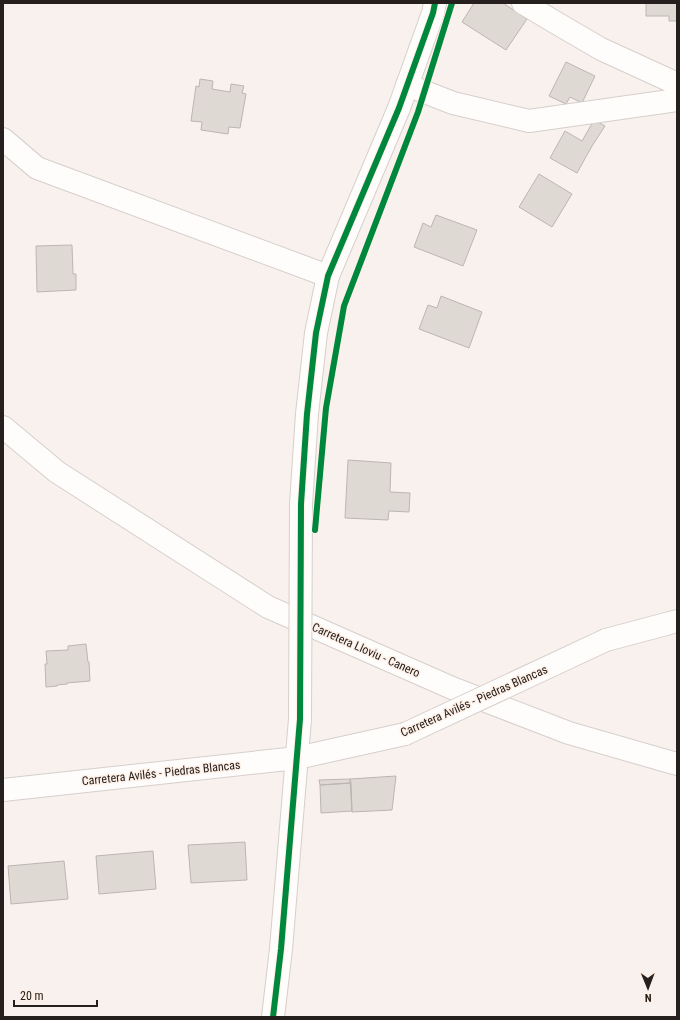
<svg xmlns="http://www.w3.org/2000/svg" width="680" height="1020" viewBox="0 0 680 1020" font-family="'Roboto Condensed',sans-serif">
<rect width="100%" height="100%" fill="#f9f1ed"/>
<!-- building -->
<path fill="#dfd9d4" stroke="#bcb6b2" d="M474 3H503L527 19 506 50 462 22Z
M646 3H677V21H669V16H646Z
M566 62 595 76 582 103 570 97 566 104 549 96Z
M200 79 213 81 212 89 230 92 231 84 244 86 242 93 246 94 240 128 229 127 228 134 201 130 202 122 191 121 196 86 199 87Z
M594 120 605 126 592 146 577 173 550 158 565 131 582 141Z
M539 174 572 194 552 227 519 207Z
M436 215 477 230 463 266 414 247 423 223 431 227Z
M72 245 73 274H76V290L37 292 36 246Z
M441 296 482 312 469 348 419 329 428 305 437 308Z
M348 460 391 463 390 492 410 493 409 512 389 511 388 520 345 518Z
M86 644 88 662H89L90 681 67 683V684L57 685V686L46 687 45 664H47L46 651 68 650V646Z
M396 776 392 810 352 812 350 779Z
M350 779 351 783 320 785 319 780Z
M351 783 352 811 321 813 320 785Z
M245 842 247 880 191 883 188 845Z
M153 851 156 889 99 894 96 856Z
M64 861 68 899 11 904 8 866Z"/>
<g fill="none" stroke-linecap="round" stroke-linejoin="round">
<defs>
<path id="street" d="M523 3 553 21 601 49 673 82 677 84
M407 85 453 103 529 121 677 100
M3 139 37 168 328 276"/>
<path id="secondary" d="M301 504 307 414 316 333 328 276 399 108 433 13 435 3
M606 640 666 624 677 621
M3 790 297 758 405 734
M273 1017 281 949 300 719"/>
<path id="highway" d="M3 427 57 472 268 607 452 688 569 733 677 764"/>
</defs>
<!-- street casing -->
<use href="#street" stroke="#d6cfcb" stroke-width="24"/>
<!-- secondary casing -->
<use href="#secondary" stroke="#d6cfcb" stroke-width="24"/>
<!-- highway casing -->
<use href="#highway" stroke="#d6cfcb" stroke-width="24"/>
<!-- street -->
<use href="#street" stroke="#fefdfc" stroke-width="22"/>
<!-- secondary -->
<use href="#secondary" stroke="#fefdfc" stroke-width="22"/>
<!-- highway -->
<use href="#highway" stroke="#fefdfc" stroke-width="22"/>
<defs>
<path id="secondary-bridge" d="M300 719 301 504
M405 734 606 640"/>
</defs>
<!-- secondary-bridge casing -->
<use href="#secondary-bridge" stroke="#d6cfcb" stroke-width="24" stroke-linecap="butt"/>
<!-- secondary-bridge -->
<use href="#secondary-bridge" stroke="#fefdfc" stroke-width="22"/>
<defs>
<path id="cycleway" d="M315 530 326 408 344 306 418 112 452 3
M273 1017 281 949 300 719 301 504 307 414 316 333 328 276 399 108 433 13 435 3"/>
</defs>
<!-- cycleway casing -->
<use href="#cycleway" stroke="#fff0e7" stroke-width="8"/>
<!-- cycleway -->
<use href="#cycleway" stroke="#00873e" stroke-width="6"/>
</g>
<g text-anchor="middle" dominant-baseline="central" stroke-width="3" stroke-linejoin="round" paint-order="stroke">
<!-- street labels -->
<g font-size="12" fill="#25201d" stroke="#fff0e7">
<text transform="translate(366 650) rotate(24)">Carretera Lloviu - Canero</text>
<text transform="translate(474 701) rotate(-24)">Carretera Avilés - Piedras Blancas</text>
<text transform="translate(161 773) rotate(-6)">Carretera Avilés - Piedras Blancas</text>
</g>
</g>
<!-- border -->
<rect width="680" height="1020" fill="none" stroke="#25201d" stroke-width="8"/>
<!-- north arrow -->
<g transform="translate(648 988) rotate(179)" stroke="#fff0e7" stroke-width="3" paint-order="stroke">
<path d="M0-3L7 15L0 10L-7 15Z" fill="#25201d"/>
<text y="-6" font-size="11" font-weight="bold" text-anchor="middle" fill="#25201d">N</text>
</g>
<!-- scale -->
<path d="M14 1000v6h83v-6" fill="none" stroke="#25201d" stroke-width="2"/>
<text x="20" y="1000" font-size="12" fill="#25201d" stroke="#fff0e7" stroke-width="3" paint-order="stroke">20 m</text>
</svg>
